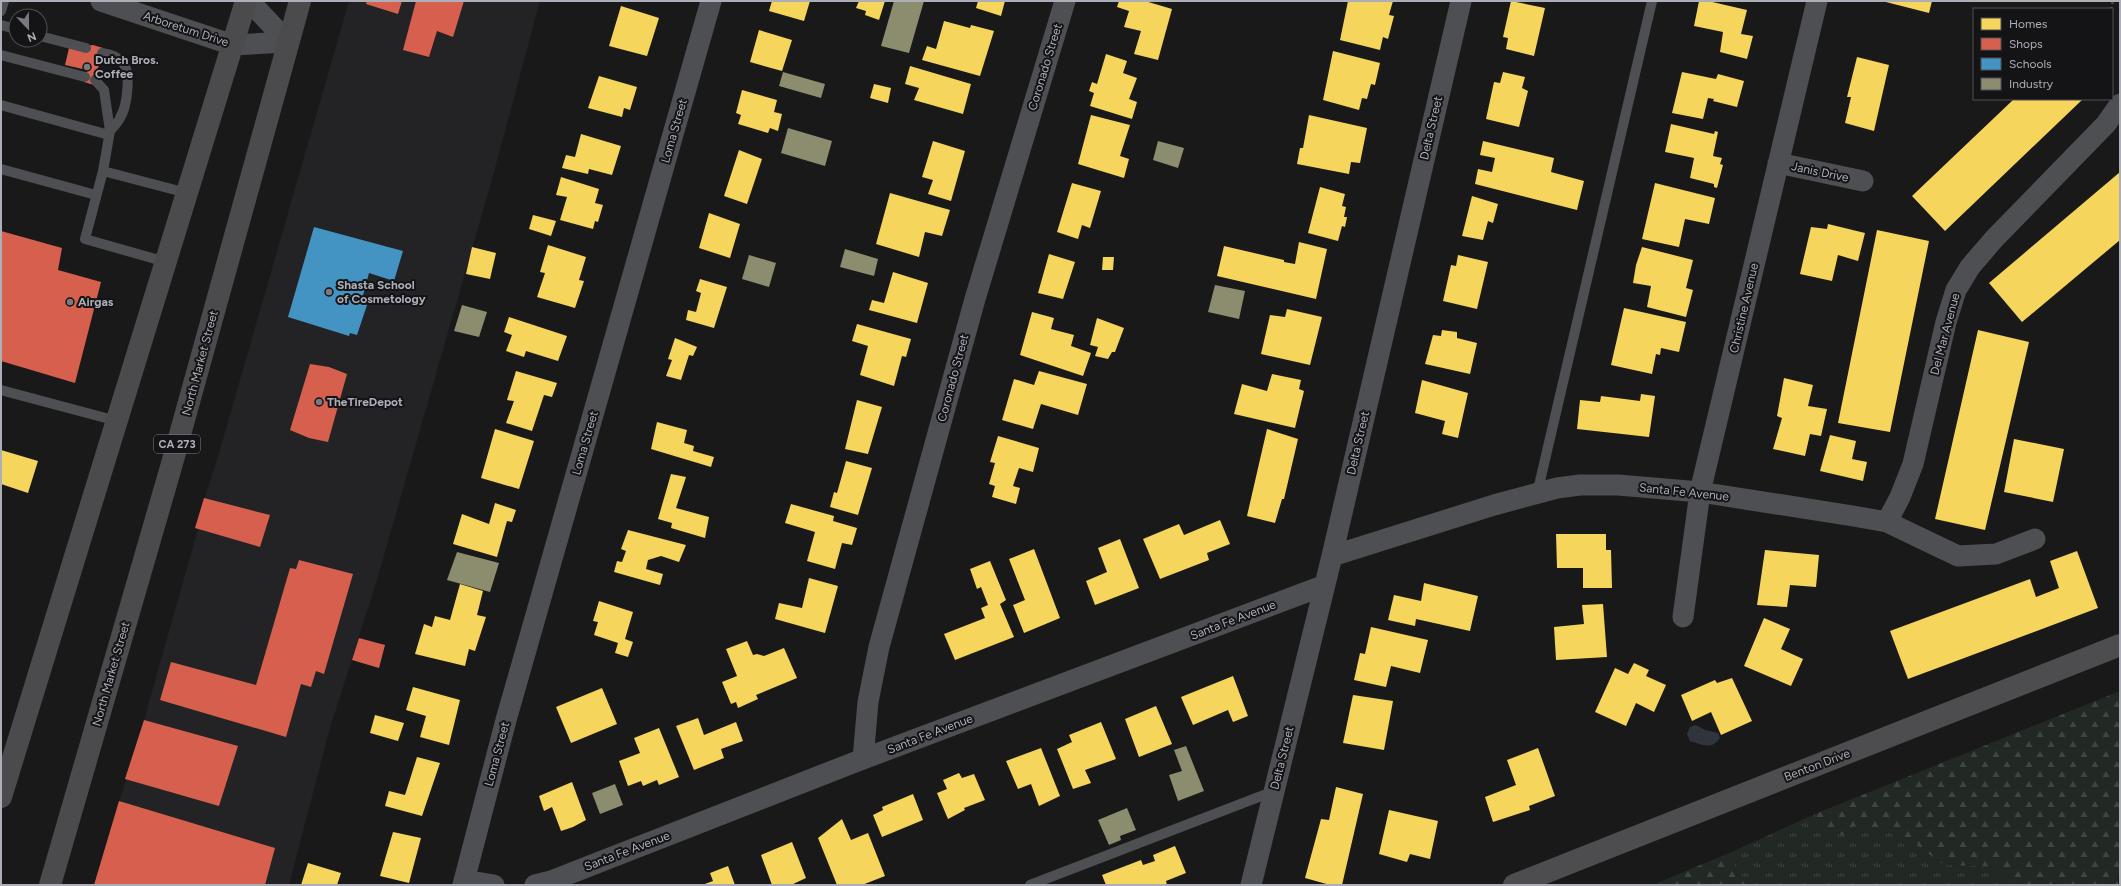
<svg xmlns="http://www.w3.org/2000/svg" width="2121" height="886" viewBox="0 0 2121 886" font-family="Figtree,sans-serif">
<defs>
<pattern id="grass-tufts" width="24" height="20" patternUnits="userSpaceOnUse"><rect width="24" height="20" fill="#222823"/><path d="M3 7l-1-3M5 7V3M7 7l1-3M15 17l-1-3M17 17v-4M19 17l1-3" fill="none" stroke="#3f4541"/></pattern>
<pattern id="forest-firs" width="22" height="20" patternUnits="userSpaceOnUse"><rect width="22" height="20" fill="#222823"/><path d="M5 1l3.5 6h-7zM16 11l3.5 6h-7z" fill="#3f4541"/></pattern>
</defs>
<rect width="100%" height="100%" fill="#191919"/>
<!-- built -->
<path fill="#232325" d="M349 1H540L494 172 377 580 330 728 289 885H94L144 720 198 529 195 528 219 453Z"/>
<!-- grass -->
<path fill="url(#grass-tufts)" d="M1815 814 1820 822 1854 826 1901 834 1944 865 2001 867 2009 885H1748L1727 854Z"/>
<!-- forest -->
<path fill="url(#forest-firs)" d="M2120 691V873L2118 875V885H2059L2055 883 2048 885H2009L2001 867 1944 865 1901 834 1854 826 1848 836C1830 833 1824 830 1815 814Z
M1727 854 1748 885H1658L1657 883Z"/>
<!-- water -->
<path fill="#30353c" d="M1696 725 1705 730 1718 733 1720 738C1712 750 1702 745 1690 741L1687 734 1690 727Z"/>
<!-- homes -->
<path fill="#f6d55c" d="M772 1H810L804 21 769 11Z
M859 1H885L879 20 865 15 866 11 856 8Z
M978 1H1005L1001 16 976 8Z
M1119 1H1145L1172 9 1158 60 1134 54 1141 31 1124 27 1129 11 1117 7Z
M1348 1H1393L1389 15 1394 16 1388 39 1383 37 1380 50 1340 40Z
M1511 1 1545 8 1534 56 1506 49 1508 38 1503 37Z
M1699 1H1708L1747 10 1741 34 1753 36 1747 59 1720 52 1723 32 1694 26Z
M1882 1H1932L1929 13Z
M621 6 659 18 647 56 609 46Z
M944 21 970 28 971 25 994 31 980 76 922 60 927 46 936 49Z
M759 30 792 40 782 71 750 62Z
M1333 51 1380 63 1375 85 1371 84 1367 99 1362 98 1359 110 1323 100Z
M1106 54 1127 61 1123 73 1137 78 1129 99 1137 102 1132 119 1090 106 1094 93 1089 91 1092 82 1097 84Z
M1857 57 1889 65 1874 131 1845 123 1851 97H1847Z
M910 66 971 84 963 114 914 100 919 88 905 84Z
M1503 72 1525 77 1522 88 1528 91 1519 127 1486 119 1494 82 1500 83Z
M1682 72 1716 79 1718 74 1744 81 1737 107 1713 101 1714 99 1708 98 1703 119 1672 113Z
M599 76 637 87 630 110 624 108 622 117 588 108Z
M874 84 891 88 888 103 870 98Z
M742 90 777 100 774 112 782 114 778 131 770 128 768 133 738 124 741 115 736 113Z
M2014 99H2083L1945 231 1912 196Z
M1091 115 1130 125 1120 156 1129 159 1124 178 1078 164Z
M1309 115 1367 128 1360 163 1351 162 1349 174 1297 164 1300 148H1303Z
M1671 124 1714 134 1715 131 1718 132 1713 156 1722 158 1720 164 1723 165 1717 188 1714 187V184L1690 178 1694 158 1665 152Z
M581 134 621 146 612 175 589 169 588 174 562 168 566 155 575 157Z
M933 141 965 151 951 201 928 194 933 180 922 177Z
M1483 141 1554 158 1551 172 1584 181 1577 210 1475 184 1478 169 1492 172 1495 158 1480 155Z
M739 150 762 159 747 204 724 196Z
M2120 172V240L2022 322 1989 283Z
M561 177 599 189 595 203 603 205 598 222 595 221 593 229 560 220 567 197 556 195Z
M1072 183 1101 191 1090 228 1082 225 1078 239 1057 232Z
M1655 183 1715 198 1709 224 1685 219 1679 247 1642 239Z
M1320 187 1345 194 1342 206 1346 207 1344 217H1347L1345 227 1342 226 1338 241 1308 233Z
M890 193 950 210 942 236 925 232 919 257 876 244Z
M1472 196 1498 204 1493 223 1488 221 1483 240 1462 236Z
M709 213 740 224 730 258 699 248Z
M533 215 556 221 551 236 529 229Z
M1828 224 1865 233 1858 261 1838 255 1832 281 1800 274 1811 227 1827 229Z
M1877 230 1929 241 1890 432 1838 423Z
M1299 242 1327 249 1316 299 1217 276 1224 246 1284 260V262L1295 264Z
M548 245 586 257 579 280 584 281 575 308 537 297 545 273 540 272Z
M472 247 496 253 490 279 466 274Z
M1642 247 1693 260 1686 288 1693 290 1686 317 1647 307 1651 286 1633 283 1636 265Z
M1049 254 1075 262 1063 299 1038 293Z
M1458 255 1488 262 1477 309 1443 301 1451 265 1456 266Z
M1103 257H1114L1113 270H1102Z
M893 272 928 283 917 323 869 310 872 300 884 303Z
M700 279 727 287 714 328 686 320 688 310 696 312 701 293 696 291Z
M1624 308 1686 322 1679 352 1661 348 1660 355 1656 354 1652 374 1611 365Z
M1287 309 1322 317 1310 365 1261 354 1270 315 1285 317Z
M1032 312 1054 318 1051 329 1074 335 1071 346 1091 353 1083 376 1020 355Z
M509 317 567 336 558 361 526 351 524 357 506 351 512 335 504 332Z
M1097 318 1124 328 1115 352H1112L1108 359 1095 356 1098 347 1090 345Z
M857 324 911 339 906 357 902 356 894 386 860 375 868 346 852 341Z
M1442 330 1457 332V338L1477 343 1470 374 1425 364 1433 335 1441 336Z
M1978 330 2029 342 1985 530 1935 519Z
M675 338 697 347 693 356 689 355 681 380 666 376 672 360 668 359Z
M516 371 557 383 552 397 544 395 532 431 506 423 514 401 507 400Z
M1039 371 1087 384 1078 415 1041 404 1033 429 1002 420 1014 379 1034 385Z
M1272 374 1301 380 1299 389 1304 391 1295 428 1234 414 1242 384 1267 391Z
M1784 378 1813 385 1808 406 1827 409 1821 436 1810 434 1805 456 1773 449 1782 418 1777 416Z
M1422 380 1468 393 1458 438 1442 434 1445 421 1415 413Z
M1641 394 1655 396 1649 437 1577 429 1580 400 1600 402 1601 396 1640 401Z
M857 400 882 407 868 454 845 449Z
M657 422 687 430 684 443 694 446 693 451 714 457 711 467 651 449Z
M495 429 534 441 519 489 481 478Z
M1267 429 1298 439 1284 499H1282L1275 523 1247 516Z
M1830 435 1856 441 1852 459 1867 462 1863 481 1820 471Z
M998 436 1039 448 1033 472 1019 468 1013 486 1020 488 1016 504 992 497 995 486 989 484 995 463 990 462Z
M2014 439 2064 449 2053 502 2004 492Z
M1 450 38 461 28 493 1 484Z
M846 461 872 468 858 515 830 507 834 492 837 493Z
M671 474 686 477 676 508 709 517 705 538 671 528 672 523 658 519Z
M495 503 516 510 512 522 507 521 497 557 453 544 462 514 489 524Z
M791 504 834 516 833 521 857 528 852 545 842 543 835 569 807 561 815 532 785 523Z
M1220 520 1230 544 1207 553 1209 560 1160 579 1143 539 1179 524 1184 535Z
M628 530 686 545 679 562 661 556 648 560 646 569 663 574 660 585 614 572 617 561 622 562 626 551 621 549Z
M1556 534H1606V550H1611L1612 588H1583V568H1557Z
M1120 539 1139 588 1095 605 1086 581 1107 572 1098 548Z
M1034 549 1060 618 1024 633 1013 605 1025 600 1009 559Z
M1765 550 1819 555 1816 587 1790 585 1787 607 1757 605Z
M2077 551 2098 608 1908 679 1890 631 2030 579 2036 597 2059 588 2050 561Z
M990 561 1006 600 1000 604 1014 637 955 660 944 634 985 618 981 608 988 605 981 587 977 589 970 569Z
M809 578 838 586 825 633 775 619 779 603 802 608Z
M1424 583 1478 596 1470 631 1416 619 1415 626 1388 620 1394 595 1421 601Z
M460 584 483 591 477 615 486 617 475 651 469 649 465 666 415 654 424 624 432 627 435 616 450 620Z
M599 601 633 612 625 639 633 642 628 657 615 653 618 643 594 635 598 622 593 621Z
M1603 604 1607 657 1556 660 1554 627 1584 624 1582 605Z
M1764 618 1790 629 1781 649 1803 659 1791 686 1744 666Z
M1371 627 1428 640 1420 673 1391 666 1386 687 1354 680 1360 653 1365 654Z
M747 641 753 655 757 654 764 656 784 648 797 678 756 695 758 699 738 708 736 702 731 704 722 682 737 676 726 649Z
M1634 663 1649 670 1646 676 1666 685 1654 712 1636 703 1626 726 1595 712 1615 668 1628 674Z
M1233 676 1248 716 1233 722 1228 710 1193 725 1181 697Z
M1732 678 1752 721 1721 735 1711 712 1692 721 1681 695 1715 680 1717 683Z
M413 687 460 700 449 745 420 737 426 716 406 710Z
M602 688 617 724 571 743 556 707Z
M1353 695 1393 701 1384 750 1343 743Z
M1156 706 1172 744 1139 757 1125 719Z
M375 715 404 723 398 741 370 733Z
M698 718 704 735 736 722 743 741 721 749 724 758 694 770 676 726Z
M1101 722 1116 759 1085 770 1091 783 1073 789 1057 749 1072 742 1069 735Z
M659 728 679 777 659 785 657 780 643 786 641 781 628 786 619 761 640 753 634 738Z
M1041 748 1060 796 1039 806 1031 784 1018 789 1006 761Z
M1538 748 1555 796 1529 806 1530 810 1493 822 1485 797 1516 785 1507 760Z
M417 757 440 763 422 816 385 806 389 791 405 795Z
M959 773 962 778 974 774 985 800 964 808 965 810 948 819 937 793 947 789 943 780Z
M572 782 586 820 573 827 561 831 552 807 544 811 539 796Z
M1336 787 1363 794 1342 885H1330L1305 878 1321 819 1329 820Z
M913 794 923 820 882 837 873 815 883 810 882 807Z
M1389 810 1438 821 1430 859 1410 854 1407 862 1379 854Z
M842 819 851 840 868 833 885 876 862 885H837L818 838Z
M393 832 421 838 409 883 380 876Z
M792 842 806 878 791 885H772L761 855Z
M1175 846 1186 873 1166 881 1167 885H1106L1102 875 1141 860 1143 865 1155 861 1153 855Z
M308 863 341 873 337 885H301Z
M728 866 735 885H702L713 881 710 873Z"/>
<!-- shops -->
<path fill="#d6604d" d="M367 1H402L398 14 366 4Z
M416 1H464L453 37 437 31 429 57 403 50Z
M93 45 103 48 94 85 84 82 87 70 65 65 69 48Z
M1 231 62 248 58 270 101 282 75 383 1 361Z
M310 364 329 367 347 374 328 442 309 438 290 430Z
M204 498 270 515 260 547 195 528Z
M299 560 353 574 324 674 316 671 311 687 301 684 286 737 160 700 171 662 256 685 290 568 296 569Z
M359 638 385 645 379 668 352 660Z
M144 720 238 746 219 806 125 779Z
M119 801 275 848 265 885H94Z"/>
<!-- schools -->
<path fill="#4393c3" d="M314 227 403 251 394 281 369 273 361 303 367 305 357 335 350 333 349 336 288 317Z"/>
<!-- industry -->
<path fill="#8c8c6e" d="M894 1H924L909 53 881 46Z
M783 72 825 84 821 98 779 86Z
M788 128 832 141 825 166 781 153Z
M1158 141 1184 148 1178 168 1153 160Z
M845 249 878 259 874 276 840 267Z
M749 255 776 263 769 287 742 279Z
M1215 285 1245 291 1239 319 1208 312Z
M462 305 487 312 479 337 454 331Z
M457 552 499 563 490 592 447 580Z
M1186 746 1204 791 1178 801 1169 775 1182 771 1174 750Z
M615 784 623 805 600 814 592 793Z
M1127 808 1136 830 1120 836 1121 840 1109 845 1098 820Z"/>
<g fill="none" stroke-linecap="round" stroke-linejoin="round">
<!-- path -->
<path stroke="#4f5053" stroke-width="2.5" stroke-dasharray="2 3" stroke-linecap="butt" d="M2111 9 2113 1"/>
<!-- lane -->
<path stroke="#4e4f52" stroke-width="10" d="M1 11 4 1
M1 25 16 29
M40 36 86 48
M102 53C109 54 117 56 122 62 132 71 127 107 120 118 118 123 113 127 110 131
M1 55 85 77
M95 80 104 90 110 131 103 171
M1 105 109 135
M1 169 96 195
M166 262 85 239 103 171 187 193
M1 390 117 421
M1537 494 1652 1
M1030 885 1274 791"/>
<!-- street -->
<path stroke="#4e4f52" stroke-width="21" d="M101 1 233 45 288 42
M249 1 288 42
M1778 163 1863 181
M1887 522 1900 497 1913 464 1946 322 1956 290 1970 267 1994 239 2106 124 2120 104
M1332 556 1494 505 1557 488 1580 485H1618L1700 492 1853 516 1887 522 1958 556 1996 554 2035 539
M1683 617 1700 492 1817 1
M863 759 868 702 879 647 975 299 1065 1
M464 880 494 885
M463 885 506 720 711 1
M535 885 551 881 863 759 1325 585
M1251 885 1332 556 1461 1"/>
<!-- secondary -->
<path stroke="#4d4d4f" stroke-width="22" d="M1514 885 2120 645"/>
<!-- primary -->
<path stroke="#4b4b4e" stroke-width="22" d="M1 797 246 1
M50 885 171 467 300 1"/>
</g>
<!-- markers -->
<g fill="#797a80" stroke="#141315" stroke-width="1.5">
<circle cx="87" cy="67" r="4"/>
<circle cx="329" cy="292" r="4"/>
<circle cx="70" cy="302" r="4"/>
<circle cx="319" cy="402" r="4"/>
</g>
<g text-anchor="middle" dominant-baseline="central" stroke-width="4" stroke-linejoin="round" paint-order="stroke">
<!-- shield labels -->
<rect fill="#141315" stroke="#7e8087" stroke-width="1" x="154" y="435" width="46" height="18" rx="3"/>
<g font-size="11" font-weight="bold" fill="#acafb8">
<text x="177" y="444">CA 273</text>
</g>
<!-- street labels -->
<g font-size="12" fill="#acafb8" stroke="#141315">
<text transform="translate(186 29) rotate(18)">Arboretum Drive</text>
<text transform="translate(1045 67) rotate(-73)">Coronado Street</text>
<text transform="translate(1431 128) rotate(-77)">Delta Street</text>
<text transform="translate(674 131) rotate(-74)">Loma Street</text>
<text transform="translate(1820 172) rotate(12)">Janis Drive</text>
<text transform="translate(1744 308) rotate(-77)">Christine Avenue</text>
<text transform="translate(1945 334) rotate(-75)">Del Mar Avenue</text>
<text transform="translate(200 363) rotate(-75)">North Market Street</text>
<text transform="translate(953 378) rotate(-75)">Coronado Street</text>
<text transform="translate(585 443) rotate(-74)">Loma Street</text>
<text transform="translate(1358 443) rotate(-77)">Delta Street</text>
<text transform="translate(1684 492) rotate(6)">Santa Fe Avenue</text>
<text transform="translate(1233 620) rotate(-21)">Santa Fe Avenue</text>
<text transform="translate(111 674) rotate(-74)">North Market Street</text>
<text transform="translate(930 734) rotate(-21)">Santa Fe Avenue</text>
<text transform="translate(497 754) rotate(-75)">Loma Street</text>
<text transform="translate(1282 758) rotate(-76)">Delta Street</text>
<text transform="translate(1817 765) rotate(-21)">Benton Drive</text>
<text transform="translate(627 851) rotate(-21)">Santa Fe Avenue</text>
</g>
<!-- poi labels -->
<g font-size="12" font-weight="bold" fill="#acafb8" stroke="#141315" text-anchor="start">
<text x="95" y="60">Dutch Bros.<tspan x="95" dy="14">Coffee</tspan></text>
<text x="337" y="285">Shasta School<tspan x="337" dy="14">of Cosmetology</tspan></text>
<text x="78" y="302">Airgas</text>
<text x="327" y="402">TheTireDepot</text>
</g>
</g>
<!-- border -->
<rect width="2121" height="886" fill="none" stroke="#acafb8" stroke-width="4"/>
<!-- legend -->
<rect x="1973" y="8" width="140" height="92" fill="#141315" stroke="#515156"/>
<rect x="1981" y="18" width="20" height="12" fill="#f6d55c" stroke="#515156"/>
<text x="2009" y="28" font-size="12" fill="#acafb8">Homes</text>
<rect x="1981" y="38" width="20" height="12" fill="#d6604d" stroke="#515156"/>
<text x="2009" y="48" font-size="12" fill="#acafb8">Shops</text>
<rect x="1981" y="58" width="20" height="12" fill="#4393c3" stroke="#515156"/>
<text x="2009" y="68" font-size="12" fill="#acafb8">Schools</text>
<rect x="1981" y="78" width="20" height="12" fill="#8c8c6e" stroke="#515156"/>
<text x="2009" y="88" font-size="12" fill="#acafb8">Industry</text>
<!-- north arrow -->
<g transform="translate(28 28) rotate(158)"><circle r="19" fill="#141315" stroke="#515156"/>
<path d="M0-3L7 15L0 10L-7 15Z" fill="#797a80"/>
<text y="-6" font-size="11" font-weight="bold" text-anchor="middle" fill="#acafb8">N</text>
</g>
</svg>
